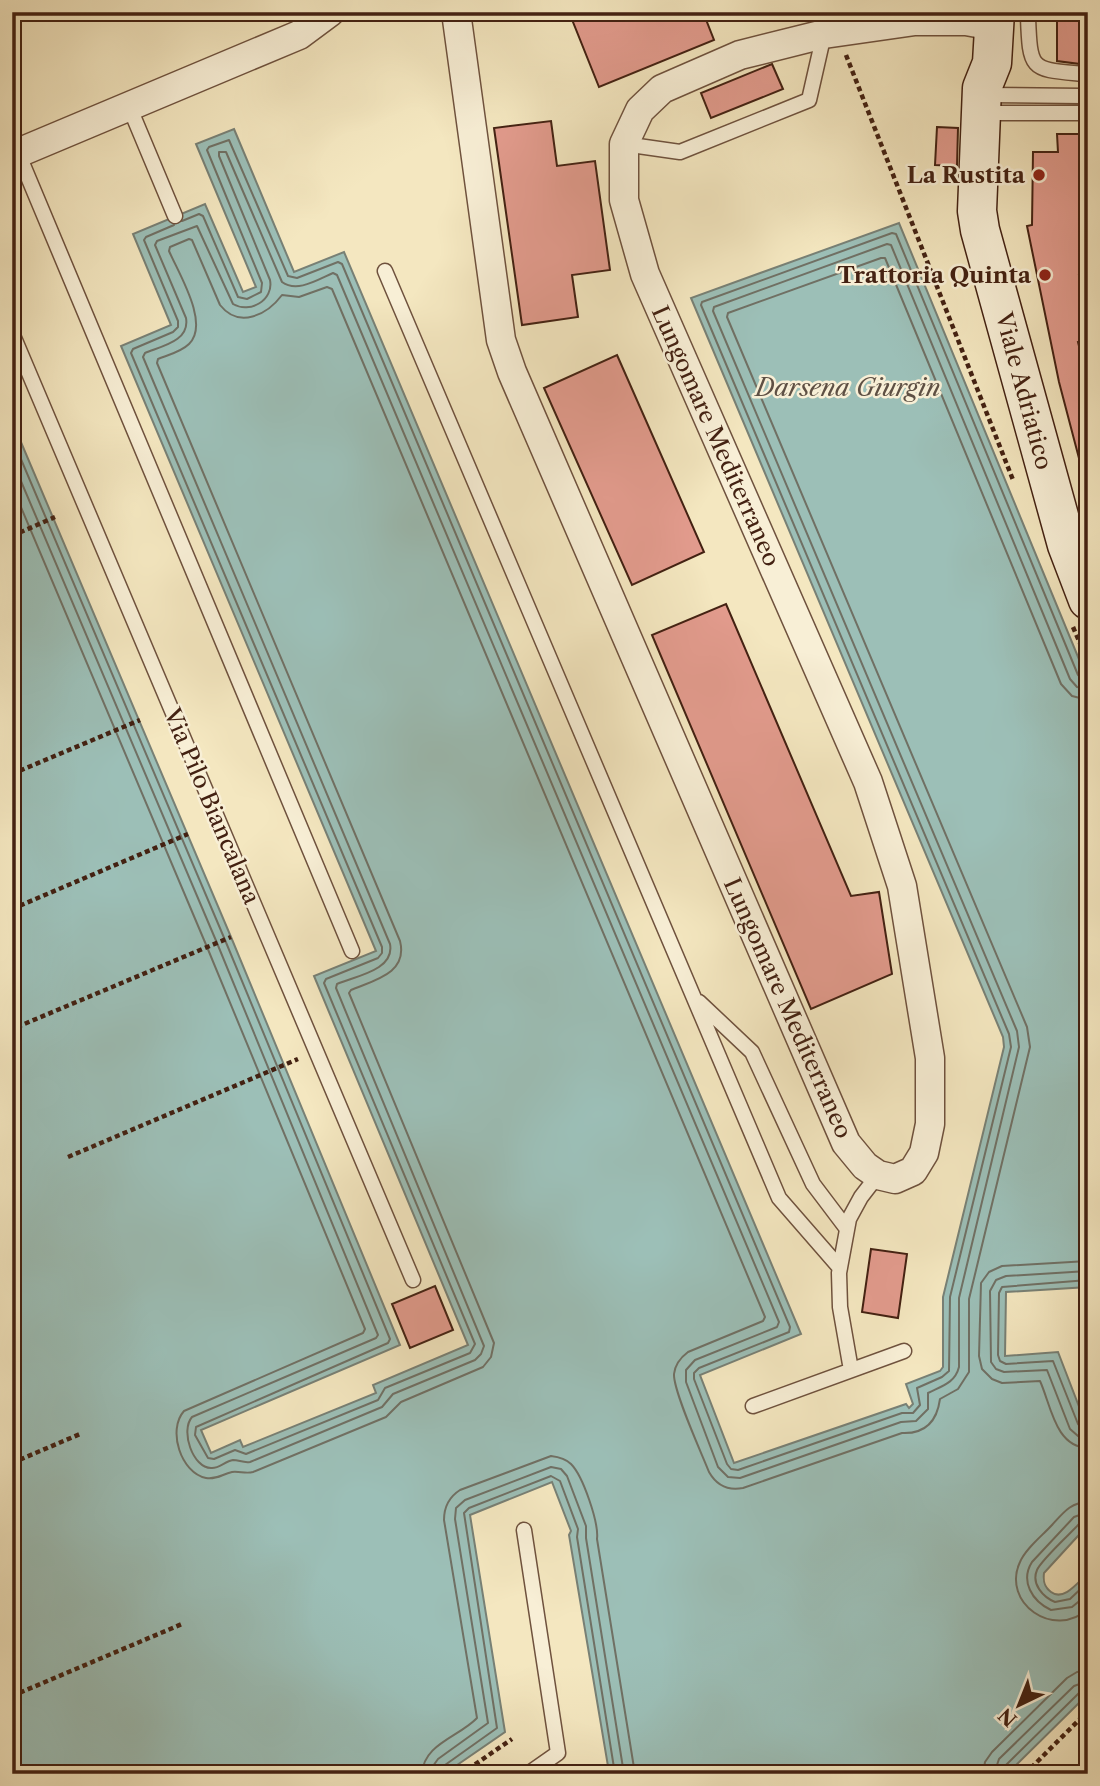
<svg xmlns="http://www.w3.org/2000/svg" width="1100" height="1786" viewBox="0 0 1100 1786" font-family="'Libre Caslon Text',serif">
<rect width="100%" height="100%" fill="#f4e7c0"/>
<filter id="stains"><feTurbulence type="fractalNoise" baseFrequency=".00286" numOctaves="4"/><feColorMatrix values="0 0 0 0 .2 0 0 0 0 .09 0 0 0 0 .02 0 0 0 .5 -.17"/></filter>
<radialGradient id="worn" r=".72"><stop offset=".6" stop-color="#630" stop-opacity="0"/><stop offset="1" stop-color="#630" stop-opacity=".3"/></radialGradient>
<!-- water -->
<path fill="#9cbfb7" stroke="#788075" stroke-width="2" d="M234 129 294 272 344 252 801 1334 700 1375 734 1463 906 1404 909 1408 913 1404 906 1384 940 1371 943 1367V1297L1004 1047 1003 1037 691 298 899 223 1088 681V1287L1006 1292 1005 1356 1058 1352 1085 1422 1088 1421V1525L1044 1573C1043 1581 1044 1587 1051 1592 1064 1602 1079 1581 1088 1573V1694L1007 1774H602L609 1772 569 1535 571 1531 552 1482 470 1515 505 1732 444 1774H12V421L231 937 400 1345 201 1430 211 1453 240 1440 243 1447 376 1393 373 1385 468 1345 314 976 376 951 121 346 171 325 133 234 205 204 243 292 256 287 196 144Z"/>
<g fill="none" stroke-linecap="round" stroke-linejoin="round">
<!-- shore -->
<path stroke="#707064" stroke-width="2" d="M182 221 199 214 203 216 238 297 247 299 261 292 262 283 207 150 209 147 229 140 288 276 297 278 338 262 342 264 790 1327 789 1332 699 1368 694 1373V1379L727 1464 731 1469 738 1470 902 1413H913L920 1405 917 1388 942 1377 949 1371 950 1297 1011 1047 1009 1034 701 305 702 302 892 233 896 234 1078 675 1082 680H1088
M12 438 225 940 390 1339 388 1343 196 1427 195 1435 208 1458 214 1459 235 1450 246 1454 378 1400 385 1388 470 1353 475 1344 324 983 326 979 378 958 382 953V947L131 353 133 349 173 332 178 327V321L144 240 146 237 174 225
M12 460 217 943 378 1335 376 1338 192 1417C180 1431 193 1468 211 1468 219 1469 225 1461 233 1460 239 1460 243 1463 250 1462L382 1407 393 1394 475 1360 481 1354 484 1346 336 988 337 984C356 976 395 970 390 944L143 357 145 353C162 346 190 341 186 318L155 245 157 241 197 226 233 304C250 314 274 300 270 280L219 156V152H226L282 282C297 293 317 280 333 273L337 275 779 1322 777 1327 695 1360 686 1370V1382L718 1467 728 1477 740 1478 901 1422 916 1421 928 1409V1393C942 1386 955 1383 959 1367V1298L1019 1047 1017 1031 713 311 714 307 887 244 891 245 1070 679 1077 687 1088 689
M12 486 207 947 365 1329 363 1333 184 1411C167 1430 181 1473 206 1478 217 1480 222 1474 232 1472 239 1471 246 1474 253 1472L386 1417 401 1402 483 1367 491 1357 494 1343 349 993 351 990C375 980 408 973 400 941L157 363 158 359C168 355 181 352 189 344 210 324 179 274 169 251L170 247 189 239 192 240 220 305C239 329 267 315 282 295L299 297 327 287 332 289 765 1317 763 1321 688 1352C680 1358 675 1365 674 1374 673 1391 702 1454 709 1472 717 1486 728 1491 743 1488L902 1433C925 1434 937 1421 940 1399L958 1389 969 1372V1299L1030 1047 1027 1027 727 317 728 313 881 258H885L1061 684 1072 696 1088 700
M1088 1261 1002 1266 989 1272 981 1283 979 1356 982 1369 992 1379 1002 1383 1040 1381C1051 1405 1055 1447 1088 1448
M1088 1271 1006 1276 996 1280 990 1291 991 1362 996 1369 1004 1372 1047 1370 1070 1429 1078 1436 1088 1437
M1088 1280 1002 1287 999 1293 998 1355 1000 1361 1006 1364 1053 1361 1078 1424 1082 1428H1088
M1088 1502C1071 1502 1063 1513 1052 1525 1042 1536 1026 1548 1020 1562 1001 1603 1054 1640 1088 1609
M1088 1512 1074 1517 1032 1562C1020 1581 1032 1601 1051 1610L1072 1607 1088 1594
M1088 1521 1080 1523C1071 1533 1041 1560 1037 1570 1031 1584 1043 1597 1055 1602L1070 1599 1088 1582
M422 1774C423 1744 459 1737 477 1718L444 1520C444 1507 449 1497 460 1490L551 1456C559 1457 566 1459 571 1464 583 1476 599 1523 597 1539L635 1774
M432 1774 433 1766 438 1759 488 1723 455 1519 456 1508 465 1500 551 1467 561 1469 567 1476 586 1526V1538L624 1774
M441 1774 445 1765 497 1728 464 1513 469 1508 551 1476 560 1481 578 1529 577 1537 615 1774
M983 1774 985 1762 992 1752 1067 1678 1077 1672 1088 1671
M994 1774 999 1759 1074 1686 1088 1681
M1003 1774 1005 1766 1080 1692 1088 1690"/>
</g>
<!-- building -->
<path fill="#e29b8d" stroke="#432112" stroke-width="2" d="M569 12H703L714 40 599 87Z
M1065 13H1088V65L1057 61V20Z
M772 64 783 89 711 118 701 93Z
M551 121 557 166 595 161 610 270 572 275 578 317 522 325 494 128Z
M937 127 958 128 957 166 935 165Z
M1057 134H1081L1082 172H1086L1088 273 1079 275 1088 318V340L1078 342 1088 382V465L1081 466 1059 382 1027 226 1032 225 1033 152H1058Z
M617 355 704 552 632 585 544 388Z
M726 604 851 896 879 892 892 974 811 1009 652 635Z
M871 1249 907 1254 898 1318 862 1312Z
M435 1286 453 1330 410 1348 392 1304Z"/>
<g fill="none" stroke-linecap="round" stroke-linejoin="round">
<defs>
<path id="lane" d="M1030 12 1028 17C1030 72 1031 69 1084 74L1088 77
M983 95 1082 96 1088 101
M129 106 175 216
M983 113H1081L1088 108
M624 144 680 152 809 100 824 34
M18 153 352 951
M385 271 779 1198 840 1268
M12 333 413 1280
M699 1002 752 1052 813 1184 847 1229
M851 1370 840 1307 839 1273 849 1219 861 1197 878 1175
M753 1406 904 1351
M524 1530 558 1753 528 1774"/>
<path id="street" d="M456 12 501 340 512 372 846 1143 865 1166 878 1175 895 1179 913 1171 924 1153 930 1124V1058L902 886 868 782 645 274 624 200V144L640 110 662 89 740 55 824 34 915 21H966L994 26
M12 149 18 153 299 35 330 12"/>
<path id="secondary" d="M995 12 992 63 982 88 977 211 980 230 1067 545 1088 600"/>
</defs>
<!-- lane casing -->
<use href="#lane" stroke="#6f523e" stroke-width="17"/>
<!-- street casing -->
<use href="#street" stroke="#6f523e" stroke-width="31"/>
<!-- secondary casing -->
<use href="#secondary" stroke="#432112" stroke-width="41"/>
<!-- path -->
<path stroke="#432112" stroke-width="4.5" stroke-dasharray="5 3.5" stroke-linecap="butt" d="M846 55 1013 480
M12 536 55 517
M1073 627 1088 662
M12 774 140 720
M12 909 188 834
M17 1027 231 937
M68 1157 298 1059
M12 1463 80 1434
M12 1696 182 1624
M461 1774 512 1739
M1025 1774 1088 1711"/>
<!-- lane -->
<use href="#lane" stroke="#f8efd6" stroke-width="14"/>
<!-- street -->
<use href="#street" stroke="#f8efd6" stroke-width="28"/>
<!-- secondary -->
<use href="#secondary" stroke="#f8efd6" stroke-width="38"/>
</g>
<!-- markers -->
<g fill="#8f2418" stroke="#f8efd6" stroke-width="2.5">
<circle cx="1039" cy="175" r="7"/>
<circle cx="1045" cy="275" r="7"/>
</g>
<g text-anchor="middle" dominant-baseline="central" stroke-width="5" stroke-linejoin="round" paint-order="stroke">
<!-- poi labels -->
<g font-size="23" font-weight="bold" fill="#432112" stroke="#f8efd6" text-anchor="end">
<text x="1025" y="175">La Rustita</text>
<text x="1031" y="275">Trattoria Quinta</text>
</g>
<!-- street labels -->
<g font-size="23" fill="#432112" stroke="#f8efd6">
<text transform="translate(1024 391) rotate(75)">Viale Adriatico</text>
<text transform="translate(716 436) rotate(66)">Lungomare Mediterraneo</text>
<text transform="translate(212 806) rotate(67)">Via Pilo Biancalana</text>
<text transform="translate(788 1008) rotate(66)">Lungomare Mediterraneo</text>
</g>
<!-- water labels -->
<g font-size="24" font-style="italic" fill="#5e5044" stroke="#f8efd6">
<text x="848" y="387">Darsena Giurgin</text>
</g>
</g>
<!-- margin -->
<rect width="1100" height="1786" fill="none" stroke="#f4e7c0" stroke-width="42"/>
<rect x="14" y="14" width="1072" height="1758" fill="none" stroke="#432112" stroke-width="3.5"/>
<rect x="21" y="21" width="1058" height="1744" fill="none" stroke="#432112" stroke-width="2"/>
<!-- north arrow -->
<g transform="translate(1019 1705) rotate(223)" stroke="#f8efd6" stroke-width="5" paint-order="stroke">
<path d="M0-5L12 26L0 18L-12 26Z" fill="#432112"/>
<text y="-10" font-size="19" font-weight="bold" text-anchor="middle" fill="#432112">N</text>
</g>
<rect width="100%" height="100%" filter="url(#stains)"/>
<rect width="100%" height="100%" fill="url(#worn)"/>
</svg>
